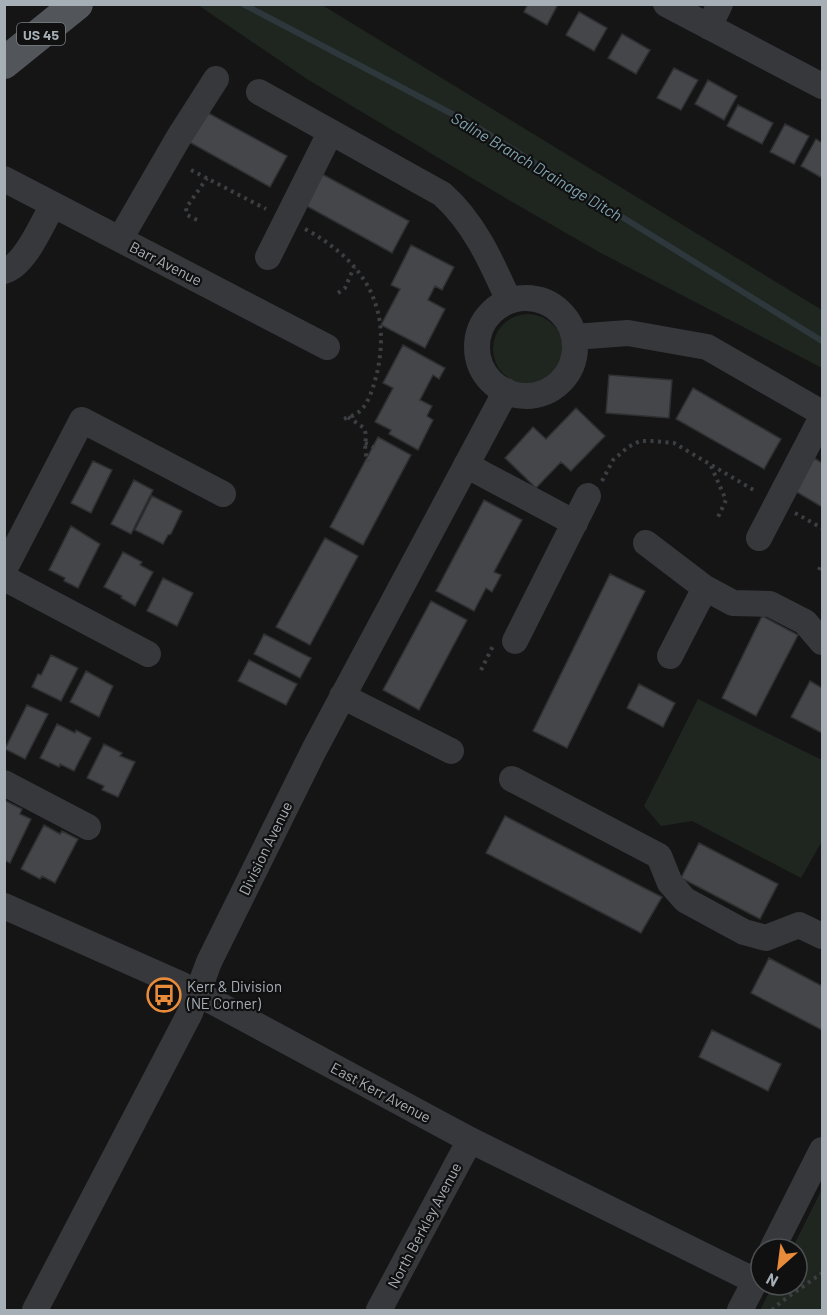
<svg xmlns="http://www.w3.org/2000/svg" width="827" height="1315" viewBox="0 0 827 1315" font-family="Barlow,sans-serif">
<rect width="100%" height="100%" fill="#151516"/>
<!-- green -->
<path fill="#1f261f" d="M198 5H322L822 310V368L599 252 507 199 307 79Z
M493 349a35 35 0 1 1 70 0a35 35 0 1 1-70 0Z
M698 699 822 760V841L801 878 692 821 661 826 644 806Z
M822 1189V1310H760L773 1285H797V1249H792Z"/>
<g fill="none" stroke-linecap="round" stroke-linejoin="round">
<!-- stream -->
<path stroke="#2e383c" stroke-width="6" d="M243 4 477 127 822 341"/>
</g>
<!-- building -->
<path fill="#444649" stroke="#2f3032" stroke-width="1.5" d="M528 4H558L547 25 524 12Z
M579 12 607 28 594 51 566 35Z
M622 34 650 50 636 74 608 58Z
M674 68 698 80 681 110 657 98Z
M708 80 737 96 724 120 695 104Z
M738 105 773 123 762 144 727 126Z
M199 108 287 156 270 187 182 138Z
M785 124 809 136 794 164 770 152Z
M816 139 822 143V178L801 166Z
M320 173 409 221 392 253 303 204Z
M411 245 454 267 442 290 435 286 428 300 445 309 425 348 381 325 400 289 391 285Z
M403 345 445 368 439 379 433 375 420 400 432 406 427 416 433 420 418 450 389 434 391 430 375 422 393 388 383 383Z
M609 375 672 380 669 418 606 413Z
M693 388 781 439 764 469 676 419Z
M576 408 605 436 571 471 561 462 536 488 505 458 533 427 546 439Z
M378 437 411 455 363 545 330 527Z
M814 458 822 463V507L795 491Z
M93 461 112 470 91 513 71 503Z
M134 480 153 490 131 534 111 524Z
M152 496 182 511 171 534 168 535 163 544 135 530Z
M484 500 522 520 494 572 501 575 492 592 486 588 474 611 436 591Z
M71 526 100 544 78 588 64 581 65 578 49 570Z
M325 538 358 556 310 645 276 627Z
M123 552 142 562 140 565 153 572 135 606 121 598 122 596 104 587Z
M610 574 645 591 567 748 533 731Z
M163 578 193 593 177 626 147 611Z
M431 601 467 620 419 710 383 690Z
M762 616 798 635 756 716 722 698Z
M264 634 311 658 300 678 254 654Z
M51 655 78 668 61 701 32 687 38 674 41 675Z
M249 660 297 684 286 705 238 681Z
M86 671 113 686 99 717 70 702Z
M810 681 822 688V733L791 717Z
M639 684 675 703 663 727 627 708Z
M27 705 48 714 25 759 5 749Z
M57 724 75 733 76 730 91 738 74 771 60 764 59 767 40 758Z
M104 744 122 753 120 756 135 762 118 797 102 790 104 786 87 778Z
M4 800 22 809 20 814 31 819 10 863 4 860Z
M505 816 662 897 641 933 486 853Z
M44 825 60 834 62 831 78 839 55 883 42 876 40 879 21 869Z
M699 843 778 884 760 919 681 878Z
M769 958 822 986V1030L751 993Z
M712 1030 781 1064 768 1091 699 1057Z"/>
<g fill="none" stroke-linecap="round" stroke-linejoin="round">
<!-- path -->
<path stroke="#3c3f42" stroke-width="4" stroke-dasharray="3 4.5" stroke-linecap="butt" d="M191 170 266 209
M197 220 187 215 186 208 207 178
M305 229C364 261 392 306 377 373 374 385 369 403 360 411 356 415 349 417 344 419
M338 293 345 288 354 267
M348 417 364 428C369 439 361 450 369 461
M365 443 375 448
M711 466 726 500 718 517
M602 481 613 460 628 447 640 441H652L674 443 757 492
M795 513 822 528
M819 570 822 563
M481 670 493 646
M772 1310 781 1302 822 1273"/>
<!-- minor -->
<path stroke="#36383b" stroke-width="26" d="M666 4 822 86
M709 27 720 4
M259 92 442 194C474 222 492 263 509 301
M4 179 327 347
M120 239 179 137 216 79
M268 257 330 133
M4 271C25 266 42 223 53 205
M477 347a49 49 0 1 1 98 0a49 49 0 1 1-98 0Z
M574 337 628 333 707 347 822 413
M466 465 575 523
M759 538 822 417
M646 543 705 588 733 603 770 604 805 622 822 642
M4 570 82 420 223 494
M4 578 148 654
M515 641 588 496
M670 656 705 588
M342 696 451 751
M512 779 659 856 670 883 685 900 744 932 766 938 799 925 822 936
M4 783 88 827
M4 906 182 985 470 1140 755 1281
M772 1249 822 1150
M35 1310 190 1013 209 962 314 750 506 391
M379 1310 470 1140
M740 1310 761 1270"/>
<!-- major -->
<path stroke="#52555a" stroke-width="32" d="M4 63 77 4"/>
</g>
<!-- icons -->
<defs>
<symbol id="bus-ring" viewBox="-11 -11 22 22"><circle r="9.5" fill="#101011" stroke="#e88b3b" stroke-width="1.5"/><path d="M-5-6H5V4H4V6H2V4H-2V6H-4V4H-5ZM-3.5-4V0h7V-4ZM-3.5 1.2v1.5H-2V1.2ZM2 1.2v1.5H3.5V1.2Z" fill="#e88b3b"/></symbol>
</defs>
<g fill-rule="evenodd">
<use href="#bus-ring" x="145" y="976" width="38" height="38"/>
</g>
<g text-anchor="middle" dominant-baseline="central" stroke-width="4.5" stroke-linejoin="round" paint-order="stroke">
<!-- shield labels -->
<rect fill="#101011" stroke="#7a7f84" stroke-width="1.5" x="17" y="23" width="48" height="22" rx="4.5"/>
<g font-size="14" font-weight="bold" fill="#a7afb6">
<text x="41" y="34">US 45</text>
</g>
<!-- street labels -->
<g font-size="15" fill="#a7afb6" stroke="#101011">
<text transform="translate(166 263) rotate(27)">Barr Avenue</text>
<text transform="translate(265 848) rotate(-64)">Division Avenue</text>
<text transform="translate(381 1092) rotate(28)">East Kerr Avenue</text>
<text transform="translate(424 1225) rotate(-62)">North Berkley Avenue</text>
</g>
<!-- poi labels -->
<g font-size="15" fill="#a7afb6" stroke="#101011" text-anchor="start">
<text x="187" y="986">Kerr &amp; Division<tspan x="187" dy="17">(NE Corner)</tspan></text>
</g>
<!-- water labels -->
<g font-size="16" font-style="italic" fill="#80a3af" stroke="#101011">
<text transform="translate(537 166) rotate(31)">Saline Branch Drainage Ditch</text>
</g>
</g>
<!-- border -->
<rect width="827" height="1315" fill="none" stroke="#a7afb6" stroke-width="12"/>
<!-- north arrow -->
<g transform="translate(779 1267) rotate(208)"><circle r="28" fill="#101011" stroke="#4c5053" stroke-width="1.5"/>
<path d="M0-4.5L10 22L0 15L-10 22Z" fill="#e88b3b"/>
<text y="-9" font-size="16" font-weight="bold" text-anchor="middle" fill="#a7afb6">N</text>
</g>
</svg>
